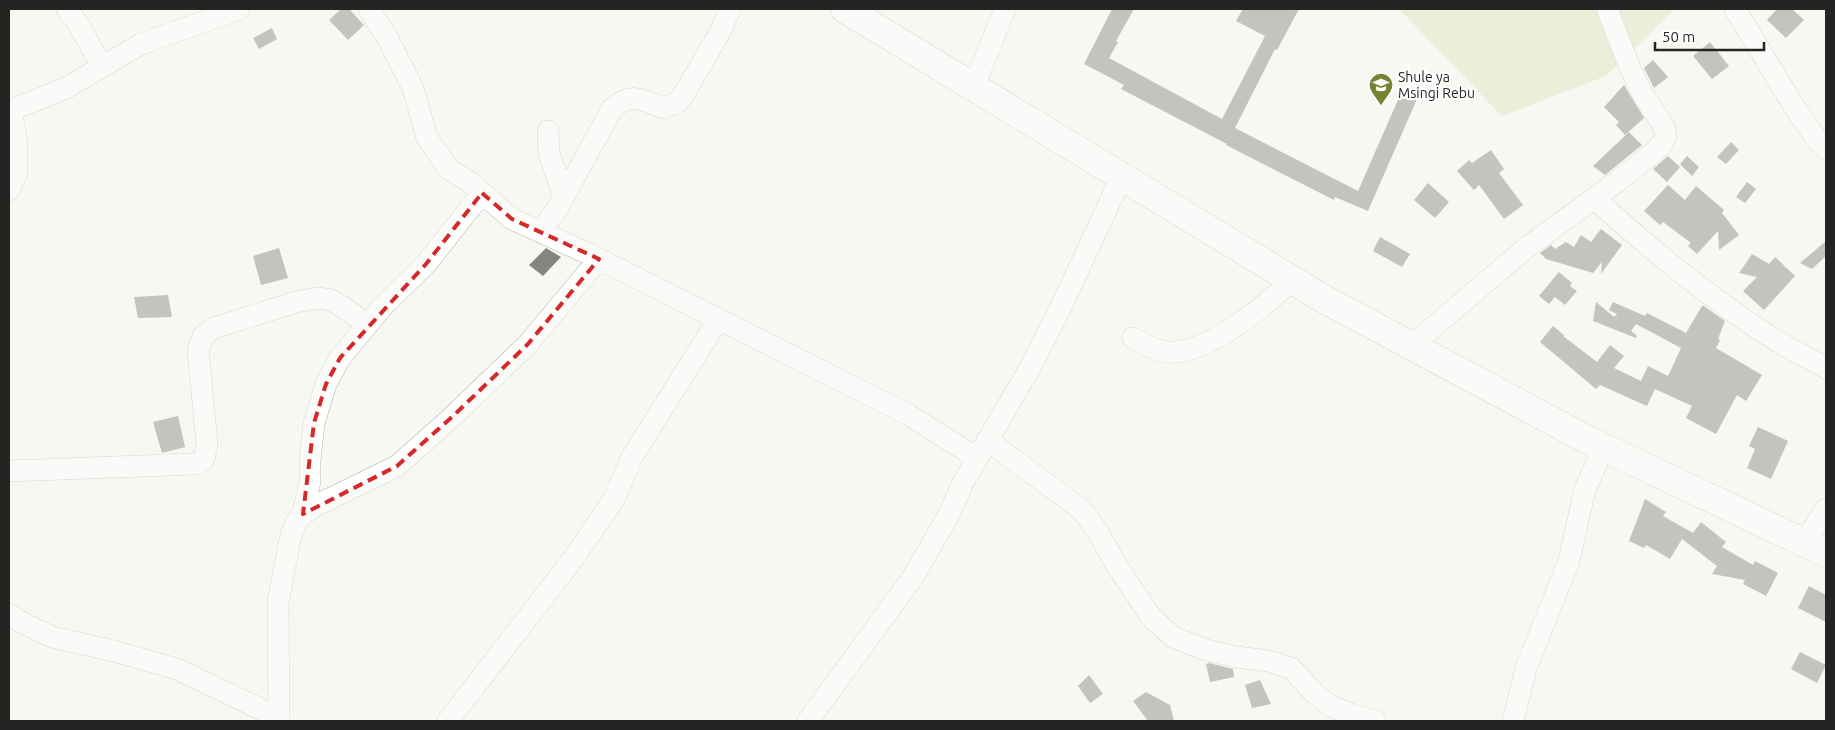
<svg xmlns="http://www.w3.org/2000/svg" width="1835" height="730" viewBox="0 0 1835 730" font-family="Ubuntu,sans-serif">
<rect width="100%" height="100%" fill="#f6f8f2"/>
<!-- green -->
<path fill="#d9e4b8" d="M1399 9H1675L1606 76 1502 116Z"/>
<!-- building -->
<path fill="#848580" d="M341 9H349L364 25 348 40 329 20Z
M1112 9H1134L1116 41 1118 42 1109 58 1222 119 1265 36 1236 21 1243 9H1299L1277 50 1275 49 1235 128 1358 191 1401 93 1417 99 1368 211 1335 197 1334 200 1226 145 1227 144 1121 89 1124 85 1084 64Z
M1777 9H1792L1804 20 1786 38 1767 20Z
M272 28 277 39 259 49 253 38Z
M1710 42 1729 66 1712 79 1693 56Z
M1653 60 1668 77 1654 88 1644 68Z
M1624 85 1644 118 1625 135 1616 125 1619 122 1604 107Z
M1629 132 1642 145 1605 175 1593 166Z
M1731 142 1739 150 1726 164 1717 157Z
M1491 150 1504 169 1499 173 1523 205 1504 219 1479 185 1474 190 1457 171 1469 160 1472 163Z
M1668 156 1680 167 1667 182 1653 169Z
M1687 156 1699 167 1692 176 1680 164Z
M1747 182 1756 189 1745 203 1736 197Z
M1428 183 1449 202 1435 218 1414 200Z
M1668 185 1685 200 1696 186 1724 210 1722 213 1739 235 1719 250 1718 231 1697 254 1688 246 1691 243 1663 222 1660 225 1644 211Z
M1601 229 1622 245 1601 274 1602 262 1593 273 1546 259 1540 253 1551 245 1555 249 1566 242 1574 247 1581 235 1591 242Z
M1380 237 1410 254 1402 267 1373 251Z
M1826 241V256L1812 269 1800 263Z
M279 248 288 278 261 285 253 256Z
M546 248 561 257 543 276 529 265Z
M1752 254 1769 264 1775 257 1795 276 1764 310 1743 291 1757 277 1739 273Z
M1559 272 1572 283 1570 286 1577 291 1565 305 1555 297 1549 304 1539 296Z
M168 295 172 317 138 318 134 297Z
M1596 302 1614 317 1617 314 1609 310 1613 302 1645 316 1647 313 1686 333 1702 306H1704L1725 321 1718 339 1720 340 1716 348 1762 375 1746 401 1737 395 1716 434 1686 418 1692 406 1655 389 1647 406 1600 385 1596 389 1540 342 1553 326 1564 335 1563 336 1597 362 1610 345 1624 356 1614 368 1641 381 1648 366 1668 376 1681 348 1636 324 1631 331 1637 336 1636 338 1593 321Z
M178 416 185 447 162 453 153 422Z
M1758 427 1788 441 1771 479 1747 468 1755 449 1749 446Z
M1645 499 1666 512 1663 516 1693 533 1701 522 1726 542 1722 547 1753 565 1755 561 1778 573 1766 596 1743 584 1745 580 1712 574 1717 566 1682 539 1670 559 1646 545 1644 548 1629 541Z
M1809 586 1826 595V622L1798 608Z
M1800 652 1826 665 1817 683 1791 669Z
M1209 663 1233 669 1234 677 1210 682 1206 664Z
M1089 675 1103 694 1090 703 1078 686Z
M1260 680 1271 704 1252 708 1245 685Z
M1146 692 1170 705 1174 721H1148L1133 701Z"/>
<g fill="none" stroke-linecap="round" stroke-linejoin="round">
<defs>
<path id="minor" d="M67 9 79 25 102 67
M369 9 387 37 413 88 427 138 449 169 471 183 512 219 589 254 909 415 977 458
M1735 9 1795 108 1818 141 1826 148
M974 86 1005 9
M9 111 66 88 141 44 239 9
M548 131 549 154 564 196
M9 190 17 172V143L11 110
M1595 199C1648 247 1703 293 1763 332 1783 346 1805 356 1826 368
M540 232 557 209 612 109C632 91 641 100 664 108L678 102 684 94 719 34 730 9
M1133 338C1147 345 1160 354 1176 352 1214 348 1265 306 1292 280
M1411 346 1526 248 1618 181 1654 152 1662 144 1666 135 1664 127 1642 93 1630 68 1607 9
M987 440 1082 510 1098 532 1115 563 1151 617 1173 637 1206 650 1236 657 1269 661 1291 668 1315 694 1331 706 1353 715 1375 721
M9 471 195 464 204 459 207 444 198 350 203 336 214 328 296 302 317 298 331 300 346 309 367 325
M303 514 310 481V460L314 423 326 384 340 358 382 307 426 264 482 193
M1804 543 1826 509
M9 614 21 622 52 637 110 650 177 669 279 718
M279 721 278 602 291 535 296 522 303 514 315 506 397 466 452 417 527 345 599 259
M448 721 573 559 614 499 632 457 718 320
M808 721 913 577 948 516 964 481 1031 366 1060 309 1122 176
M1513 721 1526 668 1569 561 1585 489 1604 448"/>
<path id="major" d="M845 9 1322 298 1586 439 1826 553"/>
</defs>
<!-- minor casing -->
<use href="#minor" stroke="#b0b1ac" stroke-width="22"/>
<!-- major casing -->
<use href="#major" stroke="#b0b1ac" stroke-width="29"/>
<!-- minor -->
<use href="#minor" stroke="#fff" stroke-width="21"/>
<!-- major -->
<use href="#major" stroke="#fff" stroke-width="28"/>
</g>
<!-- marked area -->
<path d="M0 0H1835V730H0ZM482 193 512 219 599 259 527 345 452 417 397 466 303 514 314 423 326 384 340 358 426 264Z" fill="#f6f8f2" fill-opacity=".55" fill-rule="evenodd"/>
<path fill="none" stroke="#d62828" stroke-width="4" stroke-dasharray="10 6" stroke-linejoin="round" d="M482 193 512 219 599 259 527 345 452 417 397 466 303 514 314 423 326 384 340 358 426 264Z"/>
<!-- icons -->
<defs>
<symbol id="school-pin" viewBox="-11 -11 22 30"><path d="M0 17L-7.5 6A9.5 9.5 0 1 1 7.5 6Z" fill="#758433" stroke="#fff"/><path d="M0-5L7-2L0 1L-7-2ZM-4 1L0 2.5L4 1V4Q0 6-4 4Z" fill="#fff"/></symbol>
</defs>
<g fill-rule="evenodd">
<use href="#school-pin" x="1367" y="71" width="28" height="38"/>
</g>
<g text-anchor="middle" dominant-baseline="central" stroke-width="4.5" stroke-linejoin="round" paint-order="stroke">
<!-- poi labels -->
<g font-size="14" fill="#242523" stroke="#fff" text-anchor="start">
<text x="1398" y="77">Shule ya<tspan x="1398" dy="16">Msingi Rebu</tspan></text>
</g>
</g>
<!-- border -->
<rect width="1835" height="730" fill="none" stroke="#242523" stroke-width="20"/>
<!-- scale -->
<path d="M1655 42v8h109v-8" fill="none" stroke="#242523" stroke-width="2.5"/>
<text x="1662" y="42" font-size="15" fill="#242523" stroke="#ffffff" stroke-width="4" paint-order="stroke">50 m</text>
</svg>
